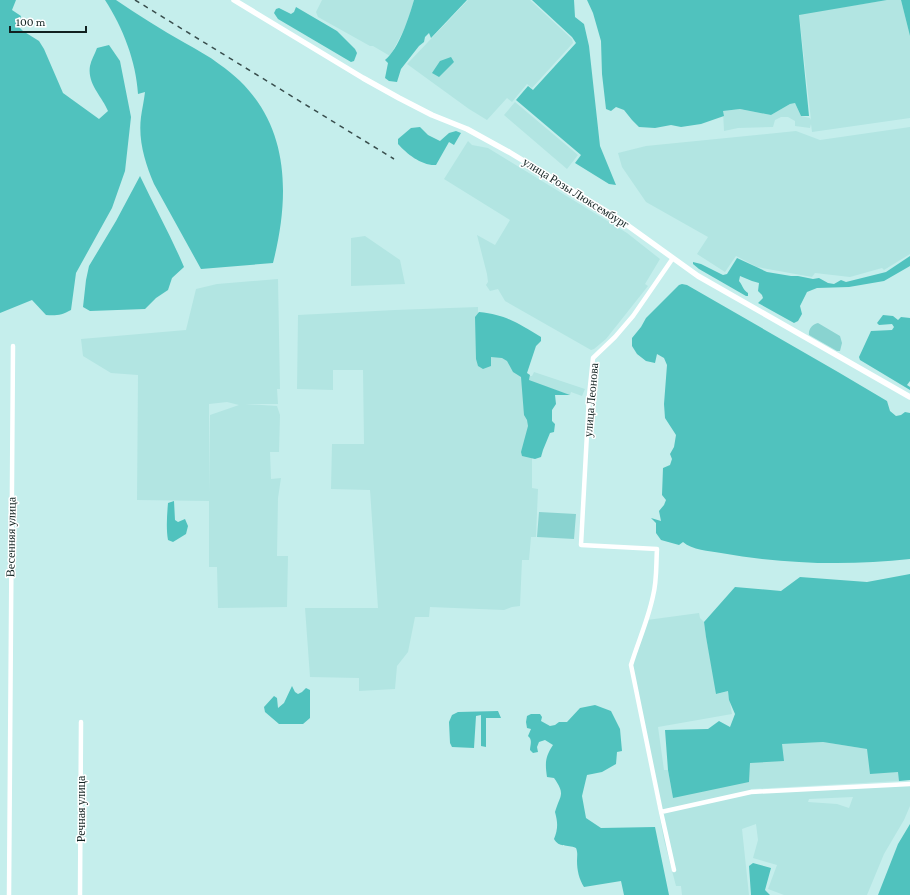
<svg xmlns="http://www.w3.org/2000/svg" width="910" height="895" viewBox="0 0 910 895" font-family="'Crimson Pro',serif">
<rect width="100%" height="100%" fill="#c5eeec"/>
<!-- built -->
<path fill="#b2e5e2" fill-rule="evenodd" d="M322 0H414L407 24 390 56 373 46H370L318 17 316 12Z
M468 0H530L572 39 573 43 532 88 527 84 512 102 507 98 487 120 469 109 407 64Z
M887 0H901L910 36V118L812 132 811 124 810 128 795 126V121L788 117H781L775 120 773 127 738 128 724 131 723 111 740 109 771 115 790 104 795 103 801 116 810 118 811 120 799 14Z
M515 102 578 155 567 169 504 115Z
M910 127V254L884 270 882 268 850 277 815 273 812 277 757 267 736 256 725 272 697 254 708 237 646 202 622 167 618 153 646 146 796 131 820 140Z
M468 141 472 145 488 148 627 233 660 259 645 284 648 286 606 339 594 349 591 350 505 301 498 289 490 291 486 285 488 282 487 274 477 235 495 245 510 220 444 179Z
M365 236 400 260 405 284 351 286V238Z
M278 279 280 389H277L278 404H245L277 406 280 415 279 452H270L271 479 281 478 278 498 277 556H288L287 607 218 608 217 567H209V501L137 500 138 375 111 373 83 356 81 339 186 330 196 289 217 284ZM227 402 239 405 210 415 209 494V404Z
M478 307V316L519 366 529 380 530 376H532L534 372 585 389 582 396 571 392 570 395 532 382V488L538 489 536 537H531L529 560H522L520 606 512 607 504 610 430 607 429 617H415L408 652 397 666 395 689 359 691V678L310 677 305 608H378L370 490 331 489 332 444H364L363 370H333V390L297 389 298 315 395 310Z
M699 613 700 618 704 622 706 637 717 694 728 691 732 714 658 727 664 770H668L673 798 749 763 782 744 823 742 867 749 899 772V781L751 789V791L910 784V806L904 820 884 854 867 895H784L768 889 777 865 753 858 758 840 756 824 742 829 749 895H682L681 886H676L664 840 631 665 647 620ZM853 797 849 808 837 804 808 802 809 799Z"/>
<!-- green -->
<path fill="#89d3d0" d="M818 323 840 336 842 343 840 351H837L809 335C808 329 813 324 818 323Z
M539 512 576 514 574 539 537 537Z"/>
<!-- forest -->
<path fill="#50c2be" d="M0 0H16L12 10 21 16 18 26 23 31 39 41 44 49 63 93 99 119 108 111C102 96 87 84 90 66 91 60 95 54 97 48L109 45 120 61 131 117 125 171 112 208 76 273 71 310C62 315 56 316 46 315L32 300 0 313Z
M105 0H116C138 15 162 30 185 43 197 50 209 56 219 64 289 112 292 188 273 263L201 269 154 184C145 163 138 140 141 117 142 109 144 101 145 92L138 94C136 61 123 28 105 0Z
M414 0H467L431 38 429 33 425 37 424 42 419 46 401 69 397 82 389 81 385 78 388 63 385 60C399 49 409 17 414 0Z
M532 0H574L575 17 584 24 589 46 600 146 616 185 609 184 575 163 581 155 516 100 528 86 533 90 576 43 572 37Z
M587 0H887L799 15 809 116H801L795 103 790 104 771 115 740 109 723 111 724 116 701 124 681 127 671 125 655 128 639 127 632 120 624 110 616 107 611 111 606 109 602 74 601 41 593 13Z
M901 0H910V36Z
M296 7 337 31 355 49 357 53 354 61 351 62 278 19 274 13 276 9 279 8 291 14 294 12Z
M451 57 454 62 439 77 432 73 440 61Z
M420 127 428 135 440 141 449 133 456 131 461 133 454 145 449 142 436 165C422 166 407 154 398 144V139L411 128Z
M140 176C154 206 171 236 184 267L172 278 168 290 156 298 145 309 90 311 83 307 86 280 89 266 116 221Z
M910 256V266L884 281 849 287 817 288 807 292 800 306 802 314 798 321 794 323 758 303 763 298 762 295 758 291 759 283 752 281 740 276 739 281C743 286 743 290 748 293V296H746L699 269 693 264V262L701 264 723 275 727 274 737 258 767 272 791 276H798L813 279 819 278 828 283 834 284 841 280 846 282 886 272Z
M682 284 687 285 838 372 887 401 890 411 896 416 901 415 905 412 910 413V559C847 566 783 564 721 553 709 551 692 550 683 542L679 545 661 540 656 533V523L651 518 661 521 659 511 664 505 666 500 662 495 663 468 670 465 672 459 670 454 674 447 676 435 665 418 664 404 667 365 664 358 657 354 655 363 646 361 637 354 632 346V338L641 327 646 318 679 285Z
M479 312C507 315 517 323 541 337V341L536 346 527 373 530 375 529 380 570 395H555L556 404 552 410V421L555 424 554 432 550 433 543 450 541 457 535 459 522 456 521 452 528 426 527 420 524 415 521 377 513 372 507 361 502 358 491 357V366L483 369 478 366 476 359 475 317Z
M883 315 893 316 898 320 901 317 910 318V381L907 385 910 387V390L860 360 859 357 871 331 892 330 894 327 892 324 879 325 877 323Z
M174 501 175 520 178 522 185 519 188 526 186 534 173 542 168 540C166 528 167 515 168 503Z
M910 574V780L899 781 898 772 870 774 867 749 823 742 782 744 784 761 750 763 749 782 673 798 668 770 665 730 708 729 719 721 730 727 735 714 729 700 728 691 716 694 706 637 704 622 735 587 781 591 800 577 867 582Z
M292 686 295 692 298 694 302 692 306 688 310 690V718L303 724H279L265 712 264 707 274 696 277 698 278 708 284 703Z
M595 705 611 711 620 729 622 751 617 752 616 764 602 772 587 775 582 796 586 818 601 828 655 827 669 895H624L621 881 584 887C579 879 577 870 577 861 577 856 578 853 576 848 567 844 559 848 554 839 558 829 558 823 555 812 560 795 566 795 554 778L547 777C545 763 545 757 553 745L545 740 539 742 537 747 538 752 533 753 530 750C530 745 533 740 528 736L531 729 527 728 526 722 527 716 531 714H540L542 717 541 721 550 726 555 725 559 722H567L580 708Z
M498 711 501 718H486V747L481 746V715L476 716 474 748 452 747 450 743 449 722 452 715 458 712Z
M910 824V895H878L898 844Z
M753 863 771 868 765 890 770 895H751L749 866Z"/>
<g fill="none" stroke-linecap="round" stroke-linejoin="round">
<!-- minor -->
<path stroke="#fff" stroke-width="4.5" d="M661 812 631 665C638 642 648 620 653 596 657 581 656 565 657 549L581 545 589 396 593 358 615 337 633 316 673 258
M674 870 661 812 751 792 910 784
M9 895 13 346
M80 895 81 722"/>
<!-- tertiary -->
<path stroke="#fff" stroke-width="5.5" d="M234 0 363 78 399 98 432 115 467 129 509 152 616 217 698 276 910 397"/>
<!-- rail -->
<path stroke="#394e4d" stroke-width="1.5" stroke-dasharray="5 5" stroke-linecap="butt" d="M135 0 394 159"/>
</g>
<g text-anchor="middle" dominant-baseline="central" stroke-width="3" stroke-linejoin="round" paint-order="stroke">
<!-- street labels -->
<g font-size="12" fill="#112120" stroke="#fff">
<text transform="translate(576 193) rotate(32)">улица Розы Люксембург</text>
<text transform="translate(591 400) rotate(-85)">улица Леонова</text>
<text transform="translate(11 537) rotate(-89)">Весенняя улица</text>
<text transform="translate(81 809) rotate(-90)">Речная улица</text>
</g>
</g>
<!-- scale -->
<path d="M10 26v6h76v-6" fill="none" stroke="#112120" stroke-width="2"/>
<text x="16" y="26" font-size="12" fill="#112120" stroke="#ffffff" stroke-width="3" paint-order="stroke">100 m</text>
</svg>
